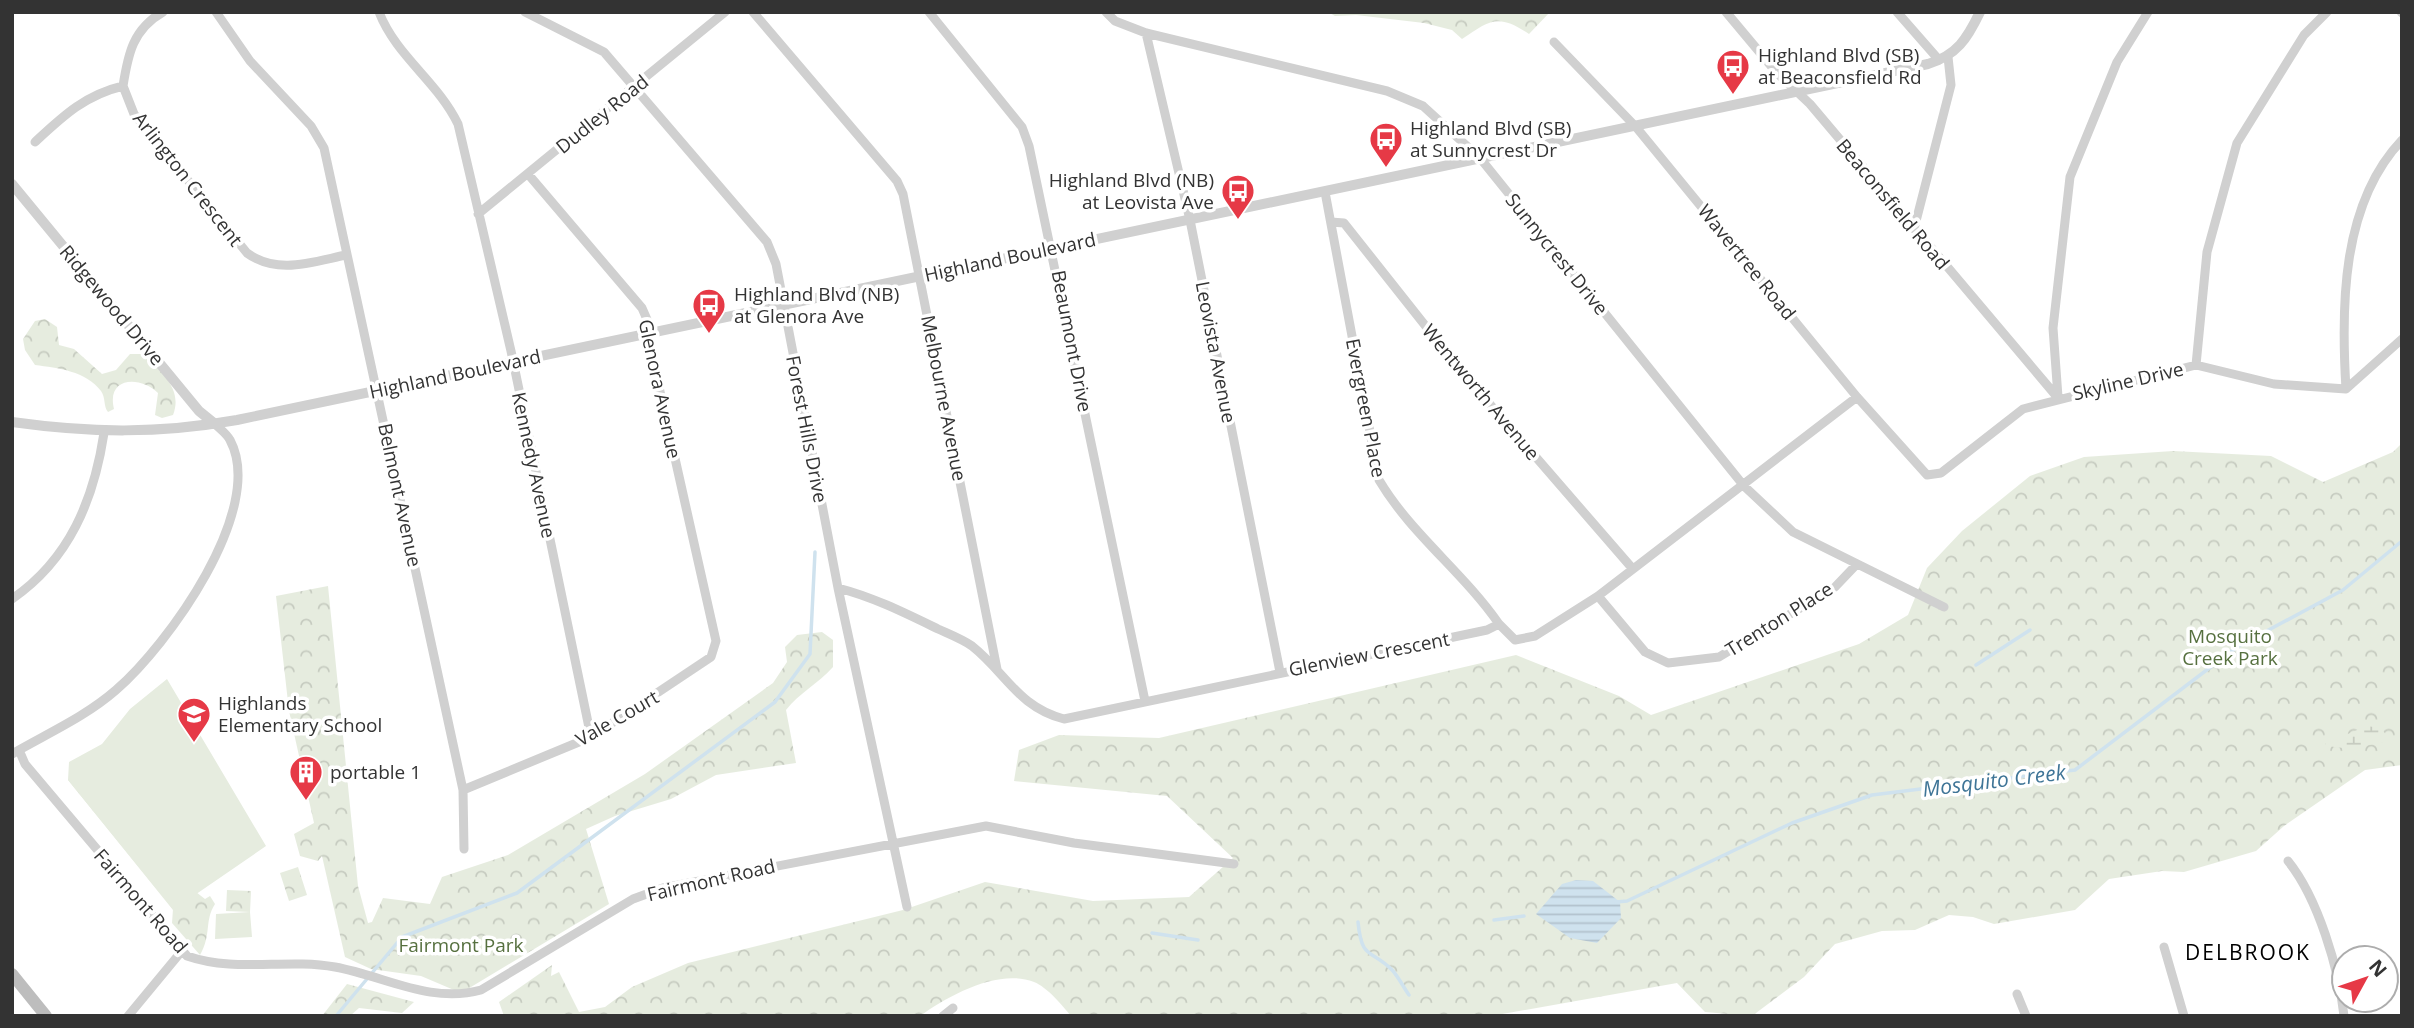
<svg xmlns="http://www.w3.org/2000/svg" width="2414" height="1028" viewBox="0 0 2414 1028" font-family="'Open Sans',sans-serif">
<defs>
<pattern id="forest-crowns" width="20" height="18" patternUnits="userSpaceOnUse" patternTransform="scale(1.75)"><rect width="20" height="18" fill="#e6ecdf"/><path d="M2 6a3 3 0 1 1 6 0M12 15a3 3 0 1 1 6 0" fill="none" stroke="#c6cbc0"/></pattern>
<pattern id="wetland-marsh" width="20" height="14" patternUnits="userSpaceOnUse" patternTransform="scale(1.75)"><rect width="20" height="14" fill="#e6ecdf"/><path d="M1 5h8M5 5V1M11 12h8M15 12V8" fill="none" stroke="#c6cbc0"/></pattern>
<pattern id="water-rules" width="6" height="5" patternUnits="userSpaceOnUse" patternTransform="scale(1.75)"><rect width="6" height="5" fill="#cfe2ee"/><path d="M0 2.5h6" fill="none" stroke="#b2c2cd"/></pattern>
</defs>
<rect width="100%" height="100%" fill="#fff"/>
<!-- forest -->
<path fill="url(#forest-crowns)" d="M1328 12H1550L1529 34C1498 13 1490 20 1462 39L1452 30 1424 23 1356 15 1335 16Z
M45 319 57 327 59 345 74 349 102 374 116 370 130 354H146C162 374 183 389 173 415L162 418 155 415 158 393C141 376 106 376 114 409L108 412C103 406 106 398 101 391 86 371 58 368 35 365L25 350 23 339 35 321Z
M2402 443V765L2365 770 2284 826 2256 851 2184 872 2162 871 2109 879 2075 910 1994 924 1973 917 1949 915 1915 930 1882 931 1835 944 1804 977 1752 1016 1705 1012 1677 983 1491 1016H1071C1062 1005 1047 987 1034 982 999 968 949 995 920 1016H504L499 1002 552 965 551 976 559 972 579 1012 605 1007 632 987 688 963 903 910 985 882 1093 901 1189 897 1233 858 1167 796 1014 781 1019 750 1059 735 1159 738 1516 655 1619 696 1651 715 1859 644 1908 615 1927 568 1962 531 2030 476 2084 457 2173 451 2271 456 2323 482 2393 452Z
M328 586 358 886 368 923 372 922 383 898 430 904 442 877 508 855 645 774 773 683 787 662 785 647 797 635 822 632 833 640V667C818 684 799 693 786 710L796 763 716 775 671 799 615 816 586 829 609 904 461 993 421 976 371 969 345 957 322 856 318 861 300 856 294 834 314 823 289 711 276 596Z
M78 776 196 892 205 899 210 896 215 904C204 921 212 934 200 955L172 923 173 909 68 780Z
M298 867 307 895 289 901 280 873Z
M227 890 251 891 250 912 226 911Z
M347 984 414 1002 402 1013 359 1008 350 1016H322Z"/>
<!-- wetland -->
<path fill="url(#wetland-marsh)" d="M2359 725 2381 728 2387 736 2384 742C2368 745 2338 752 2325 744L2357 730Z"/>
<!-- pitch -->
<path fill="#e6ecdf" d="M167 679 266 846 173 910 68 780 69 762 102 744 130 709Z
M250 912 252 937 215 939 216 914Z"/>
<!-- water -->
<path fill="url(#water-rules)" d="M1576 880 1593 881 1620 902 1621 918 1597 943 1570 938 1536 914 1562 884Z"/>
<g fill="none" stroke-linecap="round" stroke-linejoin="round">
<!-- stream -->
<path stroke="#cfe2ee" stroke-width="3.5" d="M1976 665 2030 630
M1616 902 1627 901 1792 823 1872 795 2075 770 2237 647 2343 590 2402 541
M1494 920 1524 916
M1358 922C1362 962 1371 948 1393 971 1399 978 1404 988 1409 995
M1152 933 1198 940
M336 1016 402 937 517 893 775 702 810 654 815 552"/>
<!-- minor -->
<path stroke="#d0d0d0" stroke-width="9" d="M216 12 250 61 311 126 324 148 463 790 464 849
M379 12C396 56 438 82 458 124L511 351 591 737
M525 12 604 52 767 242 776 264 838 588 907 907
M753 12 897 181 903 194 997 669
M929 12 1022 127 1029 146 1145 701
M1106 12 1115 21 1146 33 1387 91 1423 106 1480 158 1744 486 1793 532 1944 607
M1726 12 1777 73 1810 104 2058 398
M1897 12 1939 60
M2401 12 2402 13
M1146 33 1190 220 1280 672
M1554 42 1636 127 1857 397 1927 475 1941 473 2023 409 2196 365 2274 384 2346 389 2402 339
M123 86 134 114 247 253C277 275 312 262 346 255
M35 142C63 116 85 95 123 86 128 54 133 29 163 12
M1325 192 1379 480C1411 534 1463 572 1499 624
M478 214 725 12
M1331 222 1344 223 1462 372 1632 568
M1914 229 1951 85 1948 57
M2196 365 2207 252 2237 143 2304 35 2327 12
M2346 389C2341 308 2341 204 2402 140
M2058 397 2053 328 2070 177 2117 62 2148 12
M838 588C873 597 905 613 938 629 949 634 962 639 972 646 1006 673 1018 707 1064 719L1487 630 1499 624 1515 640 1535 636 1598 596 1857 397
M1598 596 1645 652 1668 663 1719 657 1835 587 1856 565
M12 599C70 559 94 499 104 433
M19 750 25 764 187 956C236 973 285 958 335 967 385 976 430 1004 481 990L633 899 663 888 986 826 1074 843 1234 864
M12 754C48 733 85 717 116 690 167 646 267 509 230 440 227 434 220 429 215 424
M463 790 591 737 711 657 716 641 650 347 649 324 642 308 528 174
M2288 861C2318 898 2339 969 2344 1016
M2164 947 2184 1016
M2017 994 2026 1016
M128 1016 181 952
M943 1016 953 1008"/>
<!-- tertiary -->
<path stroke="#d0d0d0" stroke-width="10" d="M12 184 199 411 215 424
M12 422C91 433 158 434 237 420L1928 64C1957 55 1967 39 1980 12"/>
<!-- secondary -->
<path stroke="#bdbdbd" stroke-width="12" d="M12 974 46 1016"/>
</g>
<!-- icons -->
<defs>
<symbol id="bus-pin" viewBox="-11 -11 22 30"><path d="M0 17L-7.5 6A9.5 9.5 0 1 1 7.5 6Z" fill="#e63946" stroke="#fff"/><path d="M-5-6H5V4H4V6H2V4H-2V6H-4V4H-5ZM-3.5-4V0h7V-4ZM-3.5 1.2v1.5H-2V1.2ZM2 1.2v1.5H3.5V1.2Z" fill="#fff"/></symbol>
<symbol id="school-pin" viewBox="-11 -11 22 30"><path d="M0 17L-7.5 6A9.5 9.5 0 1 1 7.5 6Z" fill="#e63946" stroke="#fff"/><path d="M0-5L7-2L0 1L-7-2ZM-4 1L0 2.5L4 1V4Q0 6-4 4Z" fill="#fff"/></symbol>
<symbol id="building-pin" viewBox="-11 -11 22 30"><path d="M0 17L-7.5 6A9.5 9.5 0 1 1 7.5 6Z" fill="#e63946" stroke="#fff"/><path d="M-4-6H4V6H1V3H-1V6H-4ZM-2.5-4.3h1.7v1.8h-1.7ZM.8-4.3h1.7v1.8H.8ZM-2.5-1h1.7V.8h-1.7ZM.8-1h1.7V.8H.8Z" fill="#fff"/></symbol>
</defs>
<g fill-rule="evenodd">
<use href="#bus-pin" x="1714" y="47" width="38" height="52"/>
<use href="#bus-pin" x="1367" y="120" width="38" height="52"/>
<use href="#bus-pin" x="1219" y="172" width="38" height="52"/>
<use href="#bus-pin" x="690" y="286" width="38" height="52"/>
<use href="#school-pin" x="175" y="695" width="38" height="52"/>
<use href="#building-pin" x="287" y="753" width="38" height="52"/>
</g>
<g text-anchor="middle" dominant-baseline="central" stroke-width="7" stroke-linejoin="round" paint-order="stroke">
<!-- poi labels -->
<g font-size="19" fill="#333" stroke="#fff" text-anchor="start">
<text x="1758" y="55">Highland Blvd (SB)<tspan x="1758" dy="22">at Beaconsfield Rd</tspan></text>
<text x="1410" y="128">Highland Blvd (SB)<tspan x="1410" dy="22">at Sunnycrest Dr</tspan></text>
<text x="1214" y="180" text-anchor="end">Highland Blvd (NB)<tspan x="1214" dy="22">at Leovista Ave</tspan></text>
<text x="734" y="294">Highland Blvd (NB)<tspan x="734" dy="22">at Glenora Ave</tspan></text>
<text x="218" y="703">Highlands<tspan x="218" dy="22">Elementary School</tspan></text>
<text x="330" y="772">portable 1</text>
</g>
<!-- street labels -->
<g font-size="19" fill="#333" stroke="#fff">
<text transform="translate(602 114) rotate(-39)">Dudley Road</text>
<text transform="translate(188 179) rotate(52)">Arlington Crescent</text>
<text transform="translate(1893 204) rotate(50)">Beaconsfield Road</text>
<text transform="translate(1557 254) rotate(51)">Sunnycrest Drive</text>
<text transform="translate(1010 257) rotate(-12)">Highland Boulevard</text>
<text transform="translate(1747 262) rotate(51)">Wavertree Road</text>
<text transform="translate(112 305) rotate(50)">Ridgewood Drive</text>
<text transform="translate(1072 341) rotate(79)">Beaumont Drive</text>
<text transform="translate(1216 352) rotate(79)">Leovista Avenue</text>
<text transform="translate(455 374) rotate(-12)">Highland Boulevard</text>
<text transform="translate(2128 381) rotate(-13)">Skyline Drive</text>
<text transform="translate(660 389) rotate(78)">Glenora Avenue</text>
<text transform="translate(1481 392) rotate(50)">Wentworth Avenue</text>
<text transform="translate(944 398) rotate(79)">Melbourne Avenue</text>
<text transform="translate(1366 408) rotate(79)">Evergreen Place</text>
<text transform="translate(807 429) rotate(79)">Forest Hills Drive</text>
<text transform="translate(534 465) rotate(78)">Kennedy Avenue</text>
<text transform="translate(400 495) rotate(78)">Belmont Avenue</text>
<text transform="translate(1779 619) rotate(-32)">Trenton Place</text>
<text transform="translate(1369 654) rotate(-11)">Glenview Crescent</text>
<text transform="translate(617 718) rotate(-30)">Vale Court</text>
<text transform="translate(711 880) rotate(-13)">Fairmont Road</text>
<text transform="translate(141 901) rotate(49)">Fairmont Road</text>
</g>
<!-- park labels -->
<g font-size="19" fill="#56703f" stroke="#fff">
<text x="2230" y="636">Mosquito<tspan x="2230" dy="22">Creek Park</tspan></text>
<text x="461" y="945">Fairmont Park</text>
</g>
<!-- water labels -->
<g font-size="21" font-style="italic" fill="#3f7597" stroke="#fff">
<text transform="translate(1994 780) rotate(-7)">Mosquito Creek</text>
</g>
<!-- neighbourhood labels -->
<g font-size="21" letter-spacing="2" fill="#000" stroke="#fff">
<text x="2248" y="952">DELBROOK</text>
</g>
</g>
<!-- border -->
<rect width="2414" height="1028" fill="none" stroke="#333333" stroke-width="28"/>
<!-- north arrow -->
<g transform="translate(2365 979) rotate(50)"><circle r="33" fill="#ffffff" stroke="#adadad" stroke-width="2"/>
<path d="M0-5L12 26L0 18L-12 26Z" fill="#e63946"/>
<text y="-10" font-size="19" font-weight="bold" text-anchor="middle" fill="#333333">N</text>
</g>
</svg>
